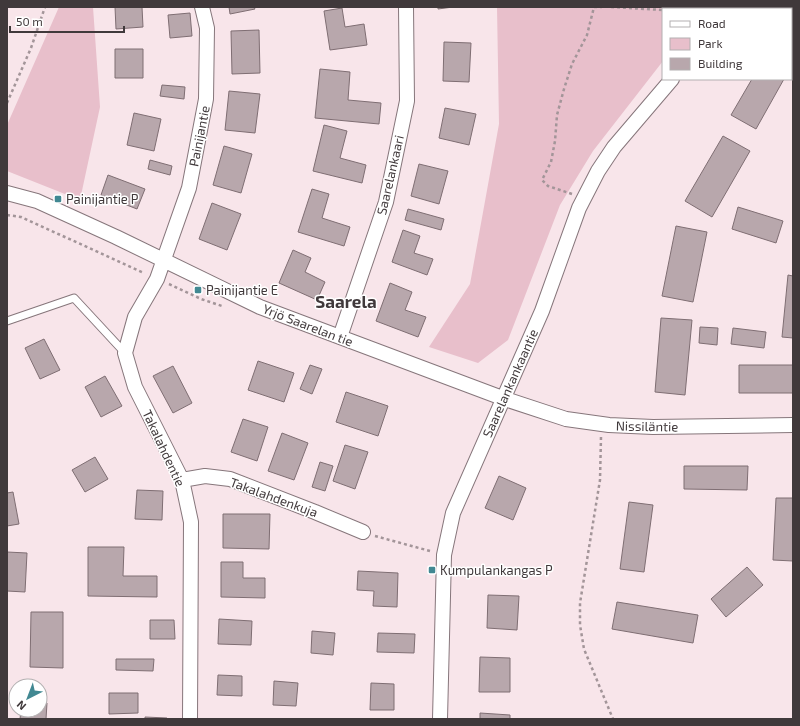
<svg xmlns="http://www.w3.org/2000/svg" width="800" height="726" viewBox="0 0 800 726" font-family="'Exo 2',sans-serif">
<rect width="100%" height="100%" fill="#f8e5ea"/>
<!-- green -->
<path fill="#e8bfcb" d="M59 7H93L100 107 80 200 7 171V125Z
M497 7H675V9H663V61L593 151 560 205 508 340 478 363 429 347 470 284 499 124Z"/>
<!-- building -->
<path fill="#b8a7ac" stroke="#7f6e73" d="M115 7H142L143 27 116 29Z
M229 7H254L255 9 230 14Z
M438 7H453L438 9Z
M342 8 345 27 364 24 367 45 330 50 324 11Z
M190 13 192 36 170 38 168 15Z
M259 30 260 73 232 74 231 31Z
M791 39 793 40V63L791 67Z
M444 42 471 43 469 82 443 81Z
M115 49H143V78H115Z
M320 69 350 72 348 100 381 103 379 124 315 118Z
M752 79H784L756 129 731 115Z
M162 85 185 87 184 99 160 96Z
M229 91 260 94 255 133 225 130Z
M445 108 476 114 469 145 439 138Z
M134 113 161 119 154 151 127 145Z
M324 125 347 131 340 158 366 165 362 183 313 171Z
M723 136 750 151 712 217 685 201Z
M224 146 252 154 241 193 213 185Z
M150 160 172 166 170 175 148 169Z
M419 164 448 171 439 204 411 196Z
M108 175 145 189 137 209 101 195Z
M312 189 329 194 322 218 350 227 344 246 298 232Z
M212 203 241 214 227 250 199 239Z
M738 207 783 221 776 243 732 229Z
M408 209 444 219 441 230 405 220Z
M676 226 707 232 693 302 662 296Z
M403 230 420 236 414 253 433 259 427 275 392 262Z
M293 250 311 258 305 272 325 282 317 300 279 283Z
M788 275 793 276V338L782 337Z
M390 283 412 292 405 310 426 317 418 337 376 321Z
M661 318 692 320 685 395 655 392Z
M700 327 718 328 717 345 699 343Z
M733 328 766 332 764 348 731 344Z
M44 339 60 370 40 379 25 348Z
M258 361 294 373 284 402 248 390Z
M310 365 322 369 312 394 300 389Z
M739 365H793V393H739Z
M173 366 192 403 173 413 153 376Z
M105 376 122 406 101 417 85 387Z
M346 392 388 406 378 436 336 422Z
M243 419 268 427 257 461 231 452Z
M282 433 308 443 294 480 268 471Z
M345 445 368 452 355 489 333 481Z
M95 457 108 479 85 492 72 470Z
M320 462 333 466 325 491 312 487Z
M684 466H748L747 490 684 489Z
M499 476 526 488 513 520 485 508Z
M137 490 163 491 162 520 135 519Z
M13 492 19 524 7 526V493Z
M776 498H793V561L773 560Z
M629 502 653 505 644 572 620 569Z
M223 514H270L269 549 223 548Z
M88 547H124L123 576H157V597L88 596Z
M7 552 27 553 25 592 7 591Z
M221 562H243V578H265V598L221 597Z
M747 567 763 585 726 617 711 599Z
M358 571 398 573 397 607 373 606 374 591 357 590Z
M488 595 519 596 517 630 487 628Z
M617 602 698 615 693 643 612 629Z
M31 612H63V668L30 667Z
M219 619 252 621 251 645 218 644Z
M150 620H174L175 639H150Z
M312 631 335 633 333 655 311 653Z
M378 633 415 634 414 653 377 652Z
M480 657 510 658V692H479Z
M116 659H154L153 671 116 670Z
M218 675 242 676V696L217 695Z
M274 681 298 683 296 706 273 705Z
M371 683 394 684V710H370Z
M109 693H138V713L109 714Z
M40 702 47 703 46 719H20L21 710H40Z
M480 713 510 715V719H480Z
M145 717 167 718V719H145Z"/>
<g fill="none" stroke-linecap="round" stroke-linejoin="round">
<defs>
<path id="lane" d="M7 321 74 298 125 353"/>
<path id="street" d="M711 7 712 9
M7 193 37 201 116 237 260 307 505 399 566 419 609 425 653 427 793 425
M340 337 386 202 407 101 406 7
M182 480 205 476 230 479 315 512 363 532
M190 719 191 522 182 480 135 387 125 353 135 317 157 279 189 188 206 99 207 28 202 7
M440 719 444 555 453 513 542 311 579 208 598 171 614 147 672 79"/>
</defs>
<!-- lane casing -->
<use href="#lane" stroke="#86767b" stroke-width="9"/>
<!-- street casing -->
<use href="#street" stroke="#86767b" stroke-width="16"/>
<!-- path -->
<path stroke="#a39599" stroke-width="2.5" stroke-dasharray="3 3" stroke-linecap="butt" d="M594 7H602
M611 7 663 10
M752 9 773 7
M7 103 31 48 45 7
M572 194 548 186 542 180 551 162 555 141 557 115 564 89 572 64 587 35 594 7
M7 215 21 217 144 273
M169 284 201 299 222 306
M601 437 600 480 580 603V625L584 649 613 719
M375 536 430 551"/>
<!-- lane -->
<use href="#lane" stroke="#fff" stroke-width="7"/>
<!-- street -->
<use href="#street" stroke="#fff" stroke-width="14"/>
</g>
<!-- markers -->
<g fill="#418892" stroke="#fff" stroke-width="1.5">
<rect x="54" y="195" width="8" height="8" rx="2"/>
<rect x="194" y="286" width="8" height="8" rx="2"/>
<rect x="428" y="566" width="8" height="8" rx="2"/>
</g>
<g text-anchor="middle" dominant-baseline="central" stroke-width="3" stroke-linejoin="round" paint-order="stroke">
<!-- street labels -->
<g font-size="13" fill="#40393b" stroke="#fff">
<text transform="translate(199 136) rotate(-79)">Painijantie</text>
<text transform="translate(390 175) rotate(-77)">Saarelankaari</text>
<text transform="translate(308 325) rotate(21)">Yrjö Saarelan tie</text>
<text transform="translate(510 383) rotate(-66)">Saarelankankaantie</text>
<text transform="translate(647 426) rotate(1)">Nissiläntie</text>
<text transform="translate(164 448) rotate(65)">Takalahdentie</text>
<text transform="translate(274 497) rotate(20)">Takalahdenkuja</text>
</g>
<!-- poi labels -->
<g font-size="13" fill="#40393b" stroke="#fff" text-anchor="start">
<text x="66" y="199">Painijantie P</text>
<text x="206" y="290">Painijantie E</text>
<text x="440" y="570">Kumpulankangas P</text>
</g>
<!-- district labels -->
<g font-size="17" font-weight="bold" fill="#40393b" stroke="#fff">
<text x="346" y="301">Saarela</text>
</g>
</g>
<!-- border -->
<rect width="800" height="726" fill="none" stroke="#40393b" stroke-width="16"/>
<!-- legend -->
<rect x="662" y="8" width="130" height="72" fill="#ffffff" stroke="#b3b0b1"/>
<rect x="670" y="21" width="20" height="6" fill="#ffffff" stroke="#b3b0b1"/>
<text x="698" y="28" font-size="12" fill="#40393b">Road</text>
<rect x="670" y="38" width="20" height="12" fill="#e8bfcb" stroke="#b3b0b1"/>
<text x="698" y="48" font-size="12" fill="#40393b">Park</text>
<rect x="670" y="58" width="20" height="12" fill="#b8a7ac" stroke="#b3b0b1"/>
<text x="698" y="68" font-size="12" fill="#40393b">Building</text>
<!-- north arrow -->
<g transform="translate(28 698) rotate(222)"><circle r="19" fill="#ffffff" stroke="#b3b0b1"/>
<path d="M0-3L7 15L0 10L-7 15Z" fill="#418892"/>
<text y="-6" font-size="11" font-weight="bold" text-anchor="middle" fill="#40393b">N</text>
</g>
<!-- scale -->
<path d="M10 26v6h114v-6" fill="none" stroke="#40393b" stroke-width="2"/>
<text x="16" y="26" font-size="12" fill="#40393b" stroke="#ffffff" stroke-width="3" paint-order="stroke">50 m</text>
</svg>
